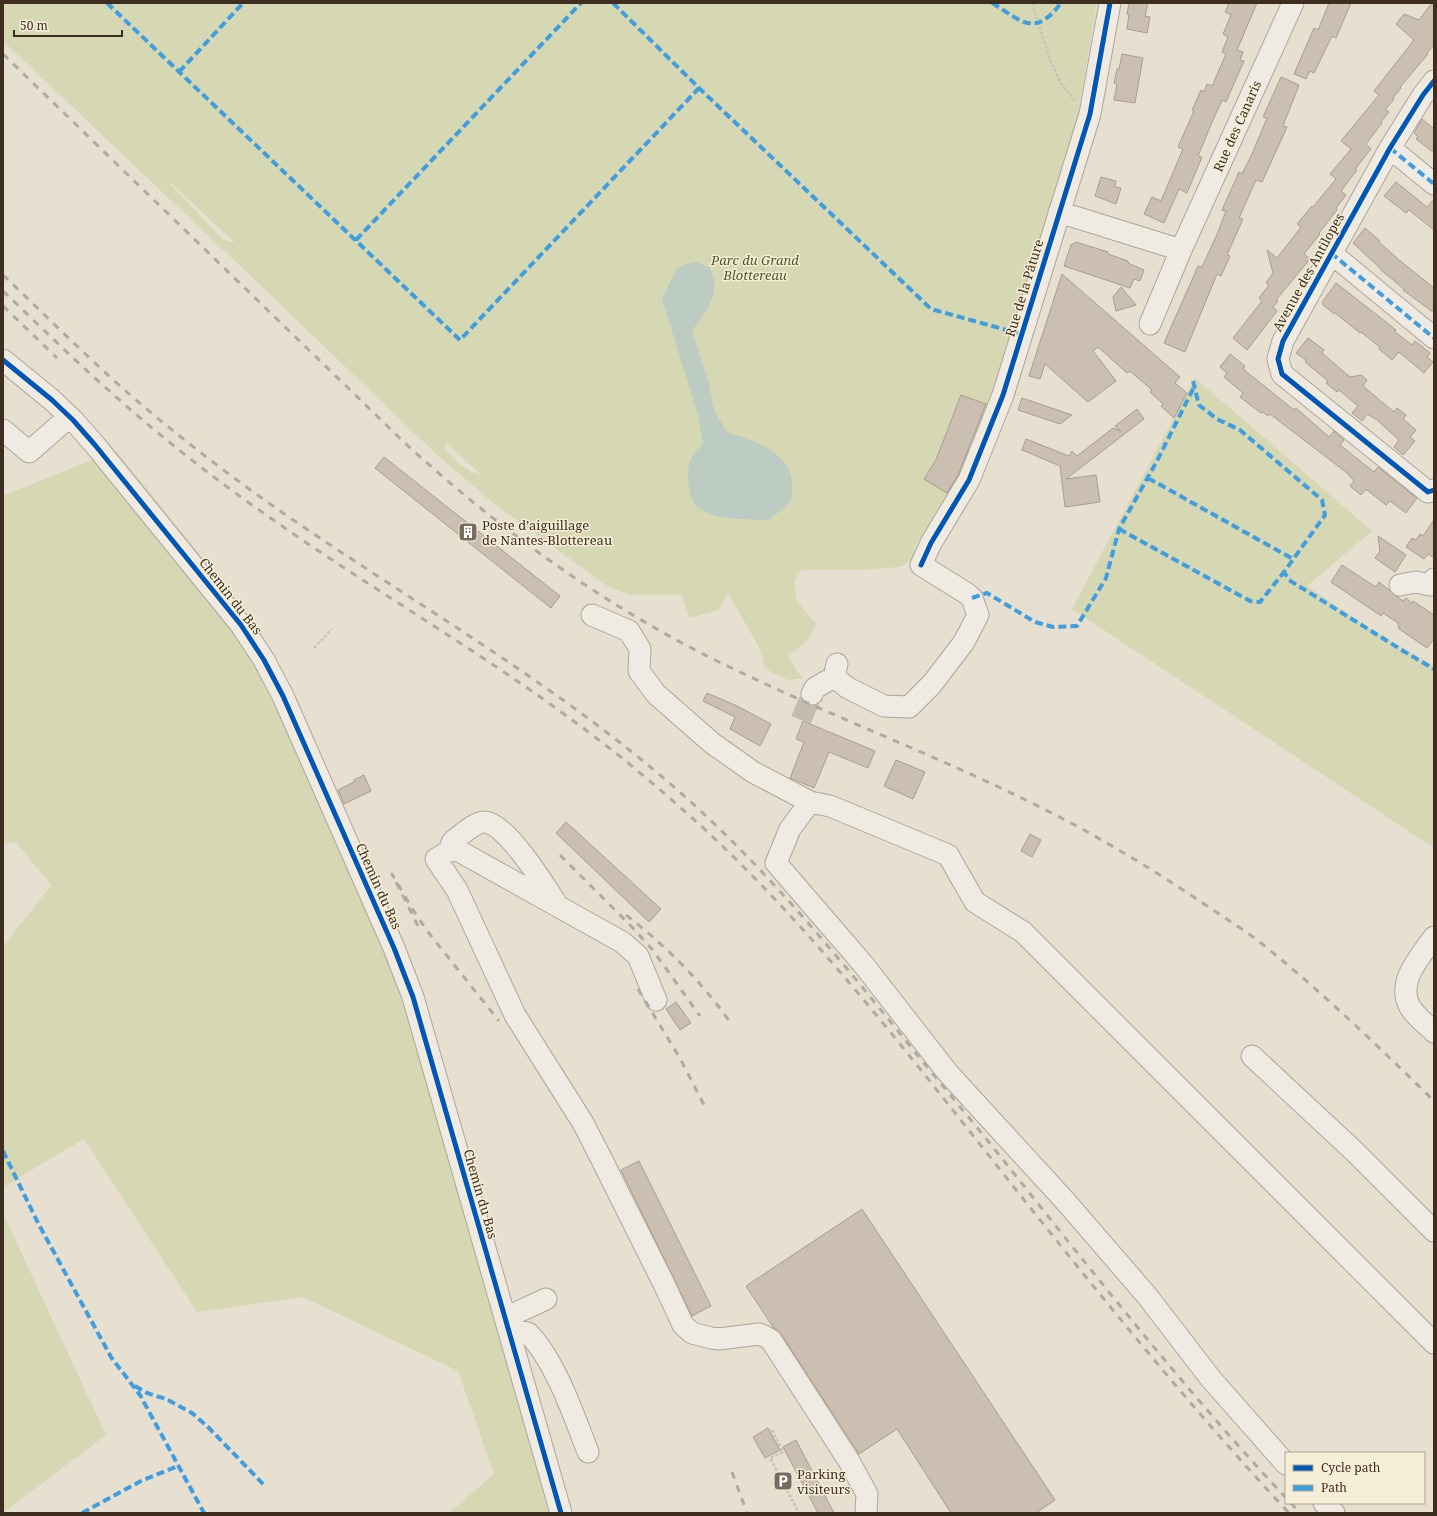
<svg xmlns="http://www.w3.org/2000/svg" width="1437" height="1516" viewBox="0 0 1437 1516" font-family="'Noto Serif',serif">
<rect width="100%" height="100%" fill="#e7e0d1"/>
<!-- green -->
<path fill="#d6d7b3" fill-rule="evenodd" d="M3 3H1097L1075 131 999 376 961 472 916 545 913 546 917 556 900 567 859 570H802L794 581 797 601 816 624 809 639 788 656 796 670 804 678 788 680 771 672 764 666 760 649 728 593 719 610 689 618 682 595H630L607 586 492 502 435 453 255 280 3 41ZM170 182 234 242V243L222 239 172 186ZM447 443 482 476C466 471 453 460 444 447Z
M1195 378 1372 531 1307 586 1372 630 1434 666V848L1072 609Z
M116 451 189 541 244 612 352 839 569 1513H449L494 1474 458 1371 303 1297 197 1312 84 1139 3 1187V947L51 885 16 842 3 844V496L79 465Z
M3 1213 106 1435 3 1513Z"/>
<!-- water -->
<path fill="#bcccc2" d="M696 262 709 267C711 271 713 275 714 279 718 298 702 316 692 331L709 384 714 411 728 433C753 439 793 454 792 485 792 489 793 496 791 500 785 508 776 514 768 520 748 519 703 521 693 501 690 495 689 486 688 480 687 464 691 455 703 444L698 415 662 299 677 268 687 264Z"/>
<!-- building -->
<path fill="#cbbfb2" stroke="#a89c90" d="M1129 3H1148L1145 16 1150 17 1147 33 1127 29 1129 14H1127Z
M1229 3H1257L1237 50 1243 52 1240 60 1244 61 1226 102 1222 100 1213 120 1198 156 1202 157 1187 193 1179 189 1164 223 1144 214 1152 197 1161 201 1183 149 1178 147 1194 111 1192 110 1201 90 1204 92 1207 84 1212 86 1226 54 1222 52 1228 37 1223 34 1231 15 1225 12Z
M1329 3H1351L1336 38 1332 36 1314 73 1310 71 1306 79 1294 74 1314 28 1318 30Z
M1432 3H1434V45L1427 53 1428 54 1400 87 1401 88 1393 98 1394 99 1385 110 1389 112 1381 122 1382 123 1366 144 1371 149 1355 169 1357 170 1341 191 1346 195 1336 208 1337 210 1319 233 1320 234 1304 254 1310 259 1276 300 1278 301 1273 307 1277 311 1247 350 1233 338 1262 301 1259 298 1269 285 1266 283 1273 273 1267 250 1277 258 1301 227 1297 224 1312 206 1313 207 1336 179 1330 174 1351 149 1341 141 1379 95 1374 91 1414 40 1396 24 1404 14 1419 20Z
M1122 54 1143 58 1135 103 1114 100 1117 84 1114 83 1117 69H1119Z
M1281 77 1299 85 1283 126 1287 127 1262 182 1256 180 1239 218 1243 219 1227 255 1230 256 1221 276 1217 274 1185 352 1164 343 1198 266 1202 267 1218 232 1226 211 1222 210 1239 172 1242 174 1252 154 1267 118 1263 117Z
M1422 119 1434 129V153L1416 139 1418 137 1414 133Z
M1101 177 1116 181 1115 187 1121 188 1116 204 1095 196Z
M1396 182 1427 207 1434 199V230L1409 210 1406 213 1384 196Z
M1365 228 1380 241 1379 242 1398 259 1434 288V313L1403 290 1404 289 1381 270V269L1353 243Z
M1076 242 1108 252V254L1128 261V263L1144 270 1140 281 1134 279 1130 288 1064 266 1071 245Z
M1062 274 1180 377 1175 383 1187 393 1174 418 1161 406 1163 404 1150 392 1152 390 1130 371 1127 373 1098 347 1093 351 1116 381 1088 402 1045 364 1040 379 1029 376Z
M1336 283 1386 322 1396 330 1394 331 1412 345 1415 341 1430 353 1427 357 1433 362 1424 373 1399 352 1392 360 1379 349 1380 347 1361 332 1360 333 1335 313H1333L1323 305V301Z
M1121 287 1136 305 1116 311 1113 297Z
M1308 338 1324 350 1322 353 1350 377 1361 375 1367 380 1363 386 1394 412 1397 408 1406 415 1403 419 1416 430 1410 437 1415 441 1403 455 1394 447 1399 440 1377 420 1367 414 1362 421 1352 413 1358 406 1339 390 1337 392 1326 383 1328 381 1305 362 1306 360 1296 353Z
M1230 354 1245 366 1243 369 1294 410 1296 408 1329 437 1334 431 1344 440 1340 445 1374 472 1378 467 1417 498 1406 513 1390 501 1386 505 1367 490H1365L1361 495 1350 486 1354 481 1347 473 1270 414 1268 416 1263 412 1261 413 1240 397 1243 393 1224 377 1227 373 1220 367Z
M961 395 986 404 958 475 947 493 924 479 936 460Z
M1022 398 1072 415 1060 424 1018 410Z
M1137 409 1144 419 1066 479 1096 475 1100 502 1065 507 1060 466 1022 450 1026 439 1069 456 1072 451 1077 456 1113 428 1121 431 1115 426Z
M384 457 560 596 551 608 375 468Z
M1434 520V558L1428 554 1424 559 1406 547 1412 538 1416 540 1420 534 1423 536Z
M1378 536 1406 555 1395 572 1375 558 1380 551Z
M1342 565 1376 587 1379 582 1403 601 1406 598 1412 603 1413 601 1434 615V639L1427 648 1399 629 1398 623 1383 613 1381 616 1331 582Z
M707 693 737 706 771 724 760 746 730 729 735 717 703 701Z
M803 721 875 751 868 768 829 752 814 788 790 778 804 742 796 739Z
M896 760 925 772 913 799 884 786Z
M364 775 371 791 344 804 338 790 354 782V780Z
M566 822 661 909 649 922 556 833Z
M1030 834 1041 840 1032 857 1021 851Z
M676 1002 691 1023 680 1030 666 1009Z
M639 1161 711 1306 692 1316 621 1170Z
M862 1209 1055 1500 1036 1513H951L897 1429 859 1454 781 1334 773 1327 746 1286Z
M768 1428 780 1450 765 1458 753 1437Z
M796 1440 834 1513H818L783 1447Z"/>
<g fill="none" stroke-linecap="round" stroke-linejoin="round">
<!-- minor-tunnel -->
<path stroke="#c5bcae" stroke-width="21" stroke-dasharray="21 10" stroke-linecap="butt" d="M801 720 812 694"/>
<defs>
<path id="minor" d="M1434 81 1423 95 1390 148 1283 341 1278 359 1282 374 1428 492 1434 490
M1390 148 1434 184
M1059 212 1181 250
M1331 253 1434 338
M1150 324 1181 250 1293 3
M3 360 52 400 73 420 95 445 241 625 264 660 283 696 394 948 413 997 561 1513
M3 430 29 452 69 417
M1400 585 1416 582 1430 585 1434 579
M592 615 629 631 640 649 639 671 656 694 712 743 753 772 810 802
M837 664 834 677 848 688 884 706 909 707 932 684 964 642 978 615 972 598 966 593 921 565 931 543 969 480 1003 395 1090 114 1110 3
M812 694 815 688 834 677
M453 850 451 845 453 841C460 836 475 822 484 822 505 821 545 886 556 903
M1434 937C1420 957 1396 982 1410 1007 1416 1017 1426 1024 1434 1032
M656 1000 638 956 622 942 459 851 451 850 436 859 457 890 515 1015 583 1123 601 1158 663 1282 683 1325 692 1333 711 1338 719 1339 759 1334 764 1336 771 1340 849 1461 867 1494 866 1513
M1252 1056 1355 1152 1434 1231
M505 1318 546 1299
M510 1335 522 1332 528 1333C555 1360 574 1416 588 1452
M1286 1464 1211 1379 1148 1297 1067 1203 948 1073 863 964 776 863 790 829 810 802 830 806 948 855 975 902 1023 932 1434 1343
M1324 1503 1334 1513"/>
</defs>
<!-- minor casing -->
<use href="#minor" stroke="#ada599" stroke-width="23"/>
<!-- path -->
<path stroke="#c8c2b9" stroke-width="2.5" stroke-dasharray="3 2" stroke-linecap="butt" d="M1032 3 1050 60 1061 84 1075 100
M314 648 332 629
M772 1430 783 1452 770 1458 799 1513"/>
<!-- minor -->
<use href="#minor" stroke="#efebe3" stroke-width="21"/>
<!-- rail -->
<path stroke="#afaaa2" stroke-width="3" stroke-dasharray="7 7" stroke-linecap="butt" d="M3 54 407 445C497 527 594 598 703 654 828 717 961 763 1084 830 1127 854 1169 880 1210 908 1225 918 1241 928 1256 939 1319 989 1377 1045 1434 1101
M3 275C42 312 80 350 120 386 171 431 227 474 283 513 425 611 578 696 705 815 784 889 851 973 919 1057 947 1091 976 1126 1004 1161 1095 1275 1186 1391 1286 1498
M3 291C40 326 76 362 114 395 163 439 216 480 269 517 367 586 471 646 568 717 614 750 658 787 700 825 799 916 883 1022 967 1128 1071 1259 1175 1391 1289 1513
M3 306 57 358
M560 855 631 926 652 949 700 1016
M626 915C665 945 701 981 730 1022
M418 926 392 874 413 910 428 932 499 1021
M638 989 681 1060 706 1109
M732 1472 747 1513
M1291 1503 1300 1513"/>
<!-- quiet -->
<path stroke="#3f9de0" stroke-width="4" stroke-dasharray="8 4" stroke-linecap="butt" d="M107 3 460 340 699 88
M613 3 699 88 931 309 1021 334
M992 3C1021 20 1034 39 1061 3
M179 72 243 3
M1390 148 1434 184
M356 240 581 3
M1331 253 1434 338
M1193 381 1199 405 1217 419 1240 430 1322 500 1325 515 1284 572 1289 580 1405 652 1434 669
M1148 478 1293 559
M1119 529 1250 601 1260 602 1284 572
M972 598 987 593 1035 622 1053 627 1077 626 1106 578 1119 529 1157 461 1194 387
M3 1151 38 1223 111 1357 140 1395 204 1513
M135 1386 147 1393 166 1399 192 1413 208 1427 264 1485
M82 1513 141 1481 178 1466"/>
<defs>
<path id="cycleway" d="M1434 81 1423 95 1390 148 1283 341 1278 359 1282 374 1428 492 1434 490
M3 360 52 400 73 420 95 445 241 625 264 660 283 696 394 948 413 997 561 1513
M921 565 931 543 969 480 1003 395 1090 114 1110 3"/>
</defs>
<!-- cycleway casing -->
<use href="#cycleway" stroke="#f7eed8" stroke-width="8"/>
<!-- cycleway -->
<use href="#cycleway" stroke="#0057b8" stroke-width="5"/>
</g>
<!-- icons -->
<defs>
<symbol id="building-square" viewBox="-11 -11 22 22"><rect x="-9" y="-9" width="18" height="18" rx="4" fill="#786c5e" stroke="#f7eed8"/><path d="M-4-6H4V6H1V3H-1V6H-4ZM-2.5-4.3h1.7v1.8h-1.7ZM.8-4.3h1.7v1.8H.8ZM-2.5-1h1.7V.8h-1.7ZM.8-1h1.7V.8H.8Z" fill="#fff"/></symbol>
<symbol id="parking-square" viewBox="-11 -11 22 22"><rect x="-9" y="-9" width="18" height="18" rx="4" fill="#786c5e" stroke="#f7eed8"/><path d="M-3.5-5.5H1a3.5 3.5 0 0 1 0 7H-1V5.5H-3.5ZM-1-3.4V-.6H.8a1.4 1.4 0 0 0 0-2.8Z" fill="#fff"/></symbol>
</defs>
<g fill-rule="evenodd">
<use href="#building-square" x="457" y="521" width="22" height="22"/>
<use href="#parking-square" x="772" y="1470" width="22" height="22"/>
</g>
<g text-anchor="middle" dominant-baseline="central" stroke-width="3" stroke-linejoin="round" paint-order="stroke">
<!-- street labels -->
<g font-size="13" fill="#3d2e20" stroke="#f7eed8">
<text transform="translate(1237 126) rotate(-66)">Rue des Canaris</text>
<text transform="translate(1308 272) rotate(-61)">Avenue des Antilopes</text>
<text transform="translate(1024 288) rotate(-73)">Rue de la Pâture</text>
<text transform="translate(231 596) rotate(52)">Chemin du Bas</text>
<text transform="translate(379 886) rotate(66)">Chemin du Bas</text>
<text transform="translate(481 1194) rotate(74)">Chemin du Bas</text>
</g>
<!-- park labels -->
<g font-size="13" font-style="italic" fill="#4d5a26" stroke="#f7eed8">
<text x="755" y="260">Parc du Grand<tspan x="755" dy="15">Blottereau</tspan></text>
</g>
<!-- poi labels -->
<g font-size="13" fill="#3d2e20" stroke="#f7eed8" text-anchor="start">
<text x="482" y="525">Poste d’aiguillage<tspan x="482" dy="15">de Nantes-Blottereau</tspan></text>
<text x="797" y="1474">Parking<tspan x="797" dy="15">visiteurs</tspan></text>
</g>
</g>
<!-- border -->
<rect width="1437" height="1516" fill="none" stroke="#3d2e20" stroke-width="8"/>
<!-- legend -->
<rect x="1285" y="1452" width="140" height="52" fill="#f7eed8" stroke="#ada18e"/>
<rect x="1293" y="1465" width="20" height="6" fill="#0057b8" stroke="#ada18e"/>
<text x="1321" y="1472" font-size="12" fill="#3d2e20">Cycle path</text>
<rect x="1293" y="1485" width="20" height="6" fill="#3f9de0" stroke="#ada18e"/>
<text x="1321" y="1492" font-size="12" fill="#3d2e20">Path</text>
<!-- scale -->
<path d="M14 30v6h108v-6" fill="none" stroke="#3d2e20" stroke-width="2"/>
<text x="20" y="30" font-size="12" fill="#3d2e20" stroke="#f7eed8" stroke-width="3" paint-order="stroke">50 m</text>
</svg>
